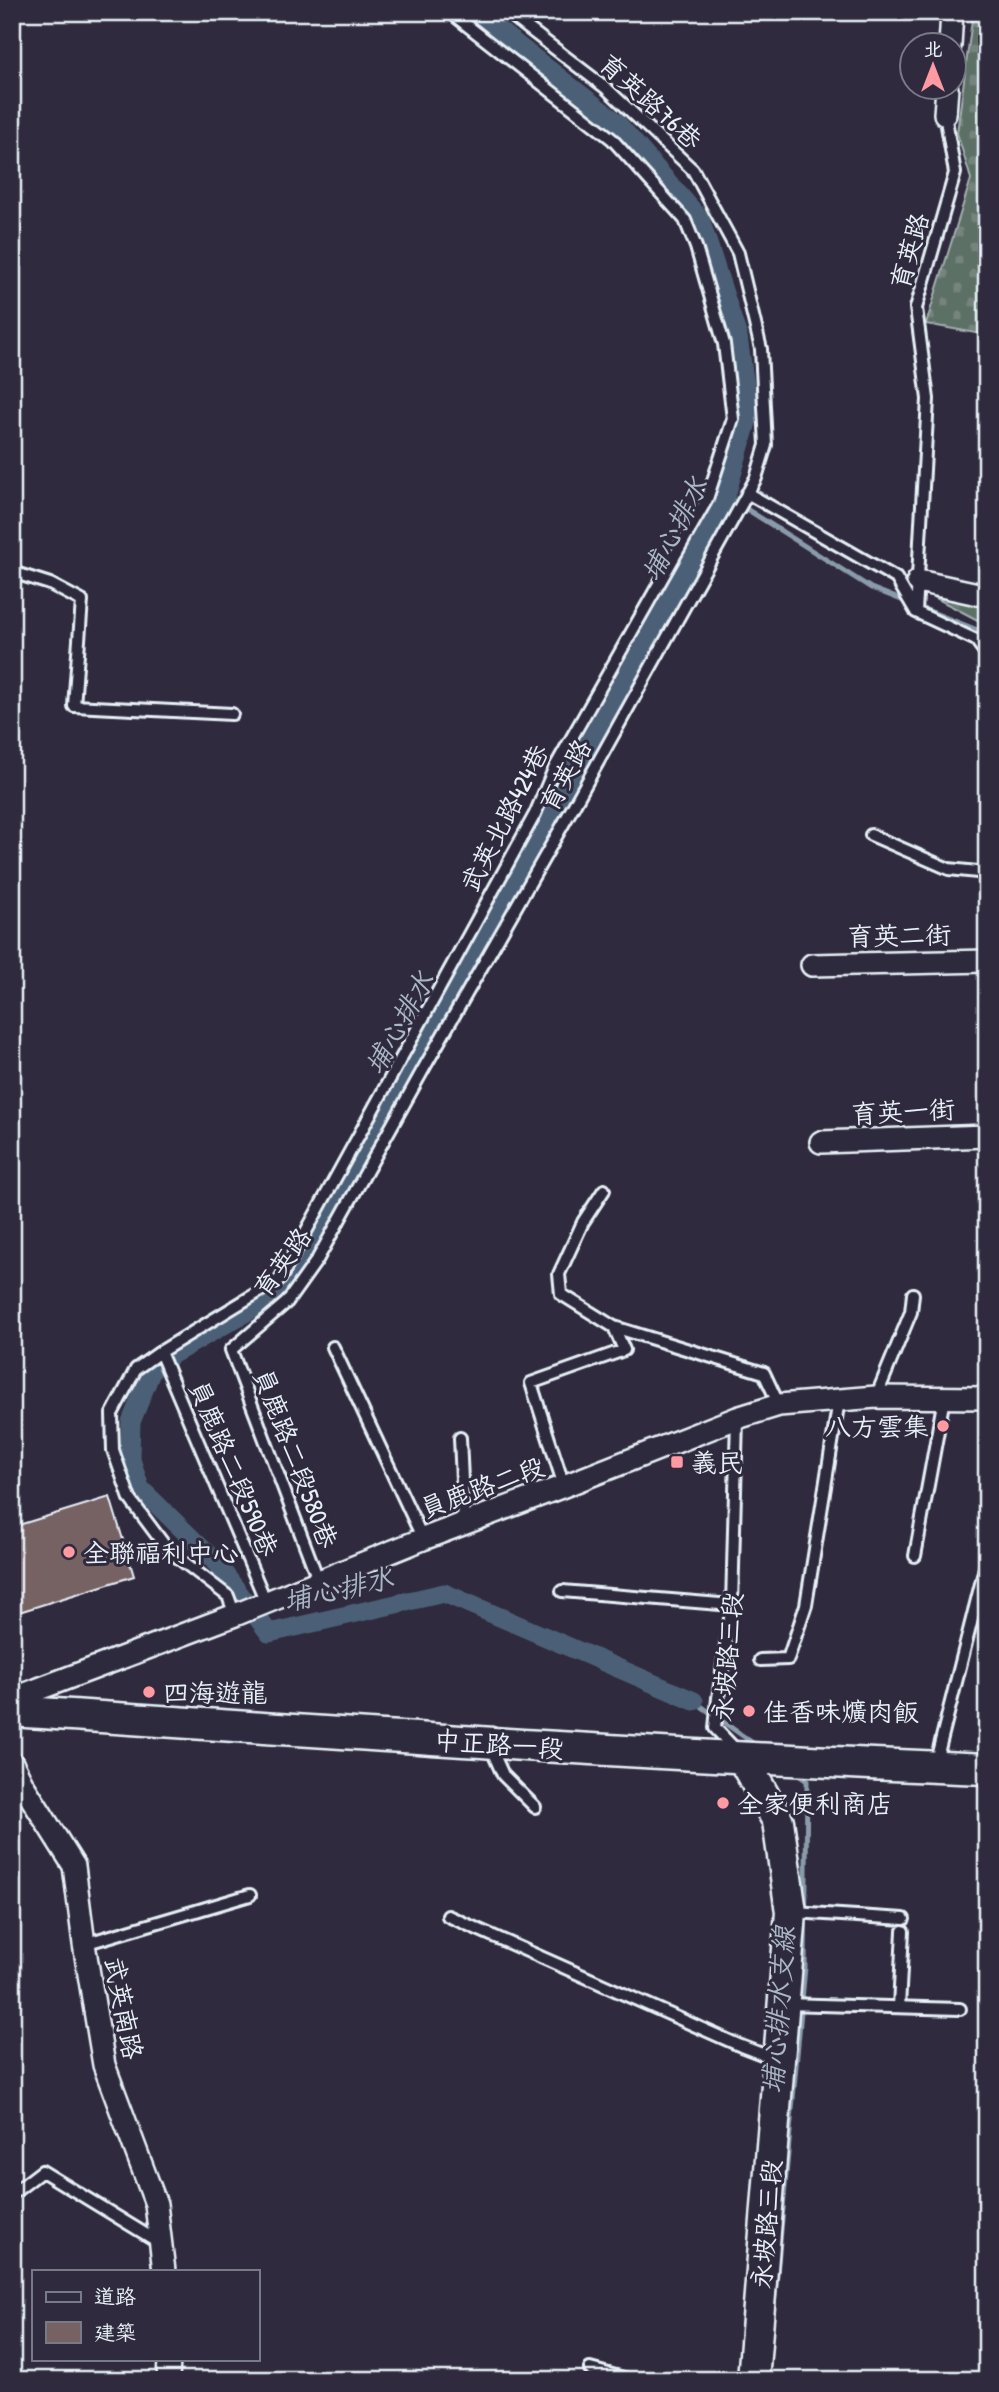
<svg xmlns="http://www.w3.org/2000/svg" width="999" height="2392" viewBox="0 0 999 2392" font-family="'Patrick Hand','LXGW WenKai TC',sans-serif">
<defs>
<pattern id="forest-crowns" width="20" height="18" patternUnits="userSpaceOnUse" patternTransform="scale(1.75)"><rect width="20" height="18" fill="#5d6f66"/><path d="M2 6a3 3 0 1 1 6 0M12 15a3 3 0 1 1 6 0" fill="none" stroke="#74847d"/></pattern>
<pattern id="cemetery-stones" width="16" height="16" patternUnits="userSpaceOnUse" patternTransform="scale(1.75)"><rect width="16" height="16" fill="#5d6f66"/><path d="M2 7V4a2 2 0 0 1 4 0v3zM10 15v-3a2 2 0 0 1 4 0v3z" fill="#74847d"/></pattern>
</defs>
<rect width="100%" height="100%" fill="#2f2a3d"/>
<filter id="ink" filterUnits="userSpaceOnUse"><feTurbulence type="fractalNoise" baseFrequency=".0143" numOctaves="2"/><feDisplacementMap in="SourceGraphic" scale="14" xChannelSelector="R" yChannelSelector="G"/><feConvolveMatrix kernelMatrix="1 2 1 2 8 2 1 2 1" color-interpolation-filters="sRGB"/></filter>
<g filter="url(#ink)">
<!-- forest -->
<path fill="url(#forest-crowns)" stroke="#a2b0af" stroke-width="2" d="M934 597 987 607V625Z"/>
<!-- cemetery -->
<path fill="url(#cemetery-stones)" stroke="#a2b0af" stroke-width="2" d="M973 12H987V335L926 324 971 179 957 133Z"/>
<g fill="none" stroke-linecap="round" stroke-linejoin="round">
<!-- stream -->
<path stroke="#8a9bab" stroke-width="5" d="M726 496 871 588 985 633 987 635
M694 1701 757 1746
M774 2307 805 1967 807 1781 794 1772"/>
<!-- canal -->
<path stroke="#4c6177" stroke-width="19" d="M475 12 616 122 700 219 738 337 749 415 723 506 278 1294 154 1365 131 1422 130 1456 140 1488 214 1560 269 1633 444 1593 694 1701"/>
</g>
<!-- building -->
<path fill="#766263" stroke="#e8f1f8" stroke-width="2" d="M110 1497 134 1576 16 1613 12 1601V1527Z"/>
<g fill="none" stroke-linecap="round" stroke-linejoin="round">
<defs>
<path id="lane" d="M945 114 955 173 916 308 928 399 916 612 976 640 987 655
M747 493 896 578 916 612
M12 572 50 584 82 601 74 706 232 714
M871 835 949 869 987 873
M604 1190 583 1222 559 1274 561 1294 614 1327 764 1373 779 1405
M333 1347 423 1539
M160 1352 266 1602
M876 1397 911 1312 913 1294
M460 1438 464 1523
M564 1486 531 1383 624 1350 614 1327
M915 1556 944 1398
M319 1582 231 1350 287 1302 317 1260 424 1068 573 807 756 478 766 445 761 349 738 253 693 170 606 88 507 12
M562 1591 732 1605
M235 1615 228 1596 168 1550 130 1499 113 1450 112 1414 136 1369 160 1352 280 1279 535 814 554 769 707 499 733 419 724 344 696 247 685 220 612 139 450 12
M760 1660 788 1659 806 1605 839 1400
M490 1746 503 1775 535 1807
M737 1751 715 1728 718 1698 732 1605 737 1418
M935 1765 987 1560
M794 1912 904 1919
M448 1916 741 2046 775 2059
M84 1944 250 1895
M785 2004 960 2009
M899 2007 903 1931
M12 2194 42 2171 160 2243
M590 2369 631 2380"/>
<path id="street" d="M950 46 952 12
M945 114 947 88
M918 581 987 596
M812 965 987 961
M821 1142 987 1136
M12 1699 235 1615 423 1539 564 1486 737 1418 779 1405 876 1397 987 1398
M12 1763 23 1785 74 1866 84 1944 104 2065 156 2204 164 2271
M168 2380 169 2359"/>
<path id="secondary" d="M12 1711C337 1733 661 1756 987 1769
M743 1759 778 1821 791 1912 753 2380"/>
</defs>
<!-- lane casing -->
<use href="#lane" stroke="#e8f1f8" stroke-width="16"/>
<!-- street casing -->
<use href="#street" stroke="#e8f1f8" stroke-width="26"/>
<!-- secondary casing -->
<use href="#secondary" stroke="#e8f1f8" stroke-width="35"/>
<!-- lane -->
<use href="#lane" stroke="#2f2a3d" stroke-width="10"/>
<!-- street -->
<use href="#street" stroke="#2f2a3d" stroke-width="21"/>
<!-- secondary -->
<use href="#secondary" stroke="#2f2a3d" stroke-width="30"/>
</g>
</g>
<!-- markers -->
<g fill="#ff9aa2" stroke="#2f2a3d" stroke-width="2.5">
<circle cx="943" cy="1426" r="7"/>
<rect x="670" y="1455" width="14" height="14" rx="3.5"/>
<circle cx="69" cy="1552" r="7"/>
<circle cx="149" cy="1692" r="7"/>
<circle cx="749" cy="1711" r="7"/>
<circle cx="723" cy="1803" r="7"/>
</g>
<g text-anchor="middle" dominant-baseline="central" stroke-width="6" stroke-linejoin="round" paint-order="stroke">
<!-- street labels -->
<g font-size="26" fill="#e8f1f8" stroke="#2f2a3d">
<text transform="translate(651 101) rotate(42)">育英路76巷</text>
<text transform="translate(909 251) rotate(-74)">育英路</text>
<text transform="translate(565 775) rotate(-61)">育英路</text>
<text transform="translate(504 818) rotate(-63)">武英北路424巷</text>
<text transform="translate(899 935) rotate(-1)">育英二街</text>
<text transform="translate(903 1111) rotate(-3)">育英一街</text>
<text transform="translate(282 1262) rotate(-54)">育英路</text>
<text transform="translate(296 1458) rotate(69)">員鹿路二段580巷</text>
<text transform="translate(234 1468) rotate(67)">員鹿路二段590巷</text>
<text transform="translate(482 1487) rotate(-20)">員鹿路二段</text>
<text transform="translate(727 1657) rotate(-85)">永坡路三段</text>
<text transform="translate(499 1744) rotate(4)">中正路一段</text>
<text transform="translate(124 2008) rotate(79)">武英南路</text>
<text transform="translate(766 2224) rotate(-85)">永坡路三段</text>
</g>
<!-- poi labels -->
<g font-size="26" fill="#e8f1f8" stroke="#2f2a3d" text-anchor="start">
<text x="929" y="1426" text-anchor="end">八方雲集</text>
<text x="691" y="1462">義民</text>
<text x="83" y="1552">全聯福利中心</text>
<text x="163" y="1692">四海遊龍</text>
<text x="763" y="1711">佳香味爌肉飯</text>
<text x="737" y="1803">全家便利商店</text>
</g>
<!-- water labels -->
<g font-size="28" font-style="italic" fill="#aab7c4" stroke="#2f2a3d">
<text transform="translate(674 529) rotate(-63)">埔心排水</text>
<text transform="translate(399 1023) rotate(-61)">埔心排水</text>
<text transform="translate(338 1589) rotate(-13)">埔心排水</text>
<text transform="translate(778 2010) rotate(-86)">埔心排水支線</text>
</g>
</g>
<!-- margin -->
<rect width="999" height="2392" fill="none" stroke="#2f2a3d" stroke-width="42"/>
<rect x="21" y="21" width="957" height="2350" fill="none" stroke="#e8f1f8" stroke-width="2.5" filter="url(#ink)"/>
<!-- legend -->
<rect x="32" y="2270" width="228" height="91" fill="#2f2a3d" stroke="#797a88" stroke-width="2"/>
<rect x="46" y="2292" width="35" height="10" fill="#2f2a3d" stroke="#797a88" stroke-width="2"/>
<text x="94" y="2304" font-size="21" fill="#e8f1f8">道路</text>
<rect x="46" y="2322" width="35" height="21" fill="#766263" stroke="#797a88" stroke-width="2"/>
<text x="94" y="2340" font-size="21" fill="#e8f1f8">建築</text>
<!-- north arrow -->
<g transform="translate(933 66)"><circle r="33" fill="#2f2a3d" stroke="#797a88" stroke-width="2"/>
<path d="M0-5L12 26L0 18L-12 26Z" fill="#ff9aa2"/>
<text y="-10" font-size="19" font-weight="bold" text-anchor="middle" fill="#e8f1f8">北</text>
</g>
</svg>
